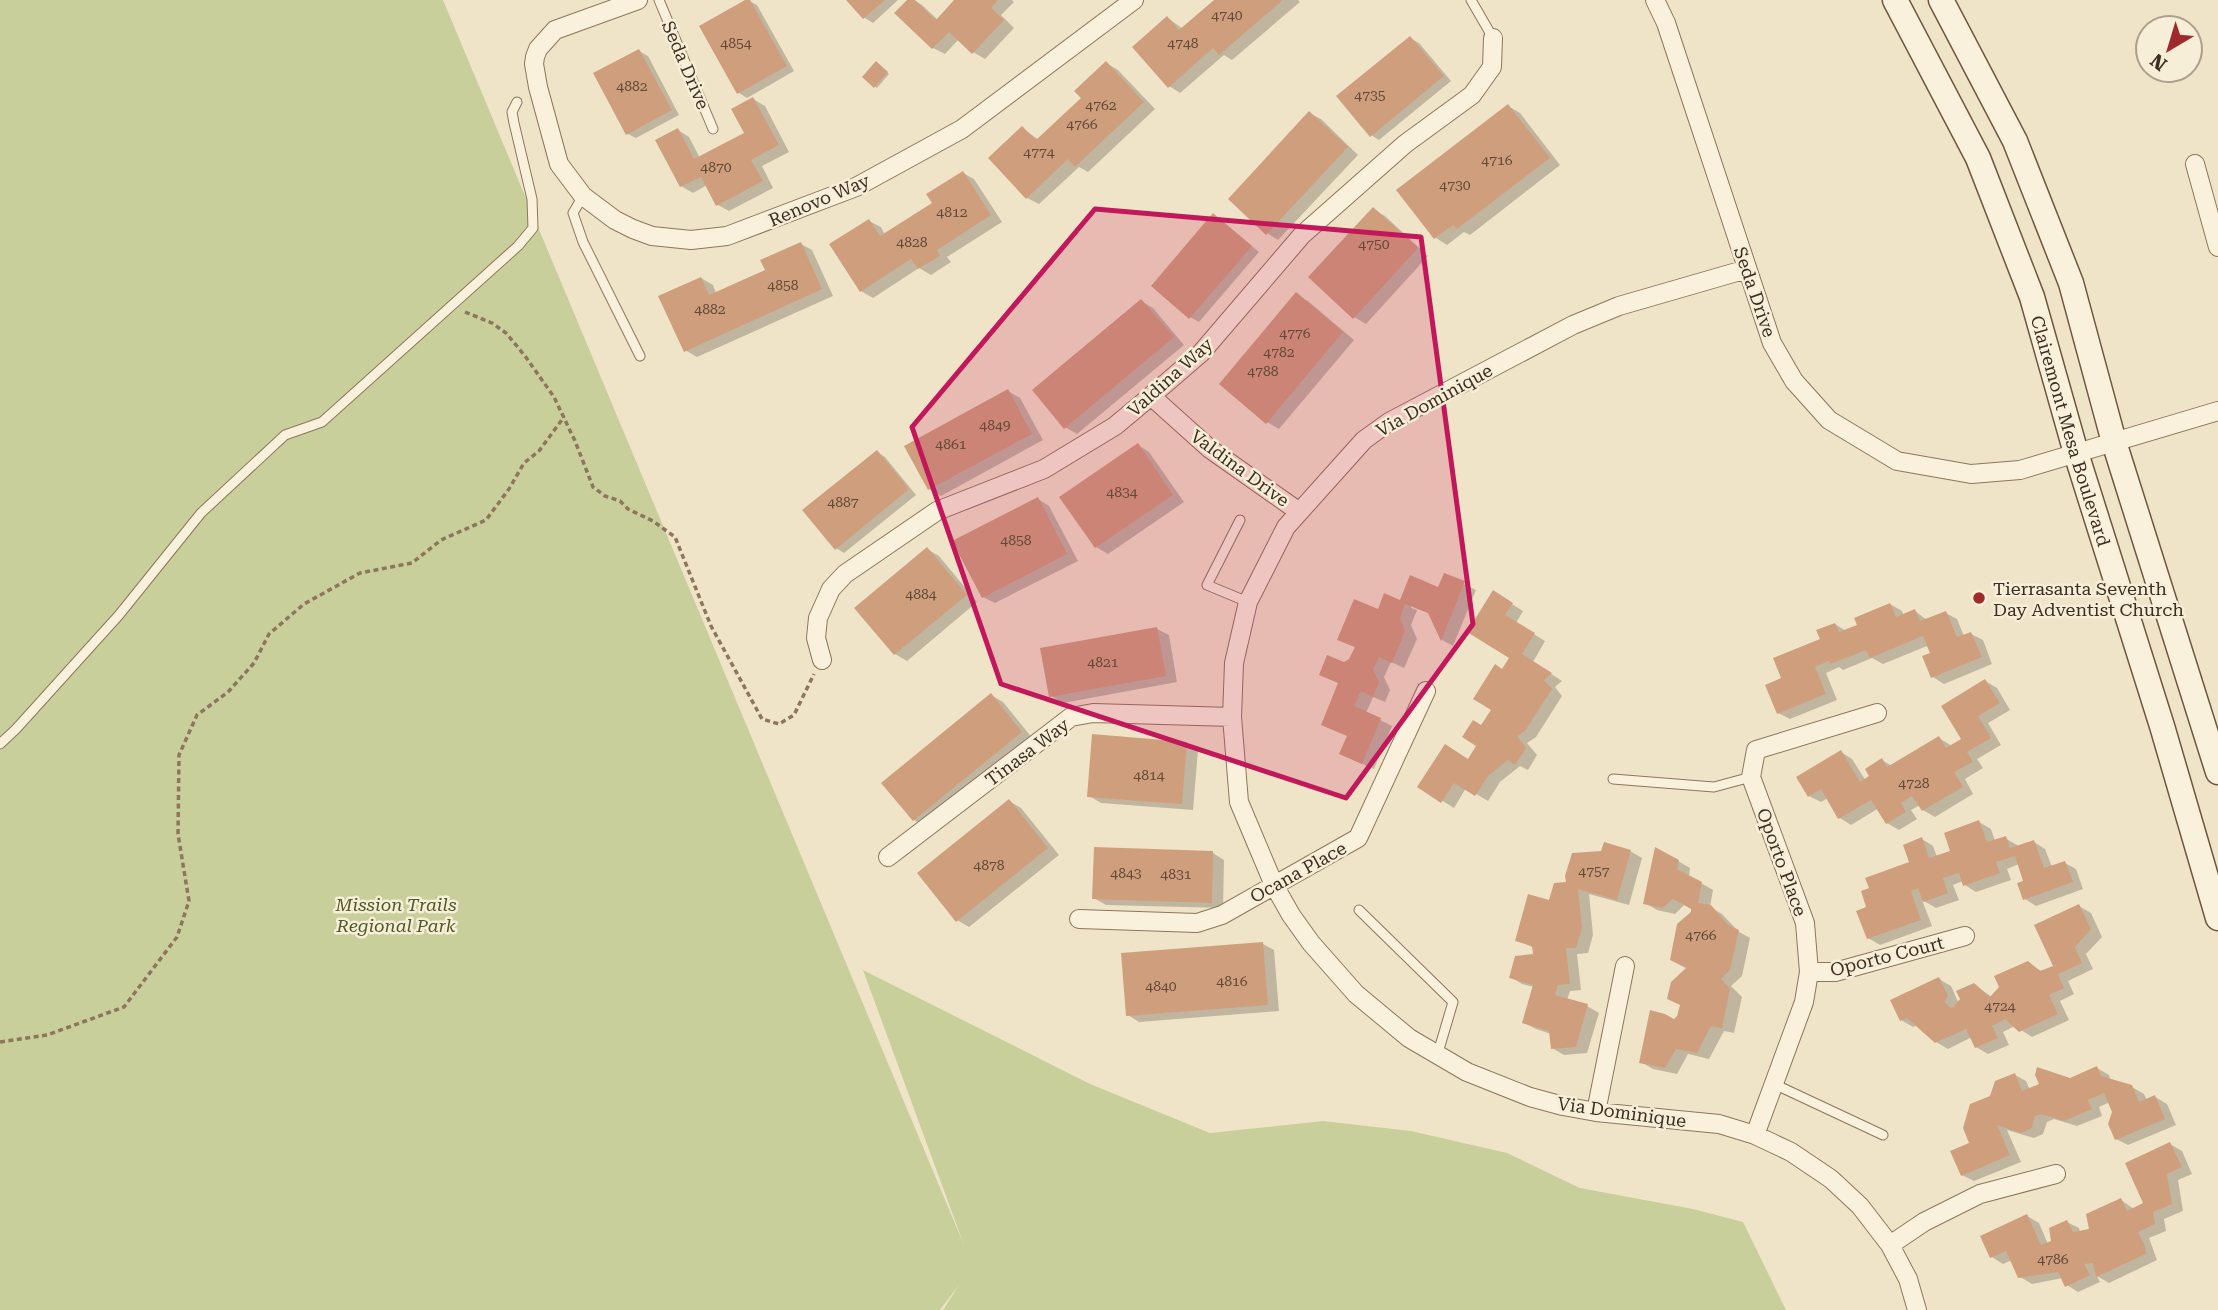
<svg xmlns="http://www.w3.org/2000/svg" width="2218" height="1310" viewBox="0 0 2218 1310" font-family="'Roboto Serif',serif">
<rect width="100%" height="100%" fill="#f0e4c8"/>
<!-- green -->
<path fill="#c9cf9b" d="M0 0H443L964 1245 863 970 1090 1084 1210 1133 1323 1121 1411 1131 1507 1153 1580 1188 1693 1209 1743 1222 1786 1310H943L959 1285 940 1310H0Z"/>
<!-- shadow -->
<path fill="#0003" d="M748 0 757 5 794 71 747 98 739 93Z
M849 0H898L873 23 865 18Z
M909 0H914L922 5 938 20 957 0H1012L1014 2 1001 15 1014 28 985 59 973 52 959 39 945 54 933 48Z
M1217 0H1298L1300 2 1232 60 1224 55 1180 93 1169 86 1168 18 1183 29Z
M1410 38 1419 43 1451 81 1379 140 1371 135Z
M639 51 648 56 679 115 636 138 628 134Z
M1106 63 1118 70 1155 109 1088 172 1079 167 1039 204 1027 198 1022 128 1039 140 1083 98Z
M876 64 889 74 877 88 864 77Z
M753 99 765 106 789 152 762 166 773 188 729 211 718 205 707 185 693 193 681 186 678 130 689 137 700 158 746 134Z
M1508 106 1520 113 1560 165 1470 235 1464 232 1447 245 1436 238 1399 190Z
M1309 113 1321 119 1358 155 1278 240 1267 233Z
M963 173 974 179 1002 222 947 257 951 262 931 275 919 268 873 298 861 291 869 221 881 227 885 235 934 204Z
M1373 209 1385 216 1428 256 1366 324 1354 317Z
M1214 215 1259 252 1199 322 1190 317Z
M801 244 812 250 833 296 697 357 685 350 701 278 713 285 716 293 767 270Z
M1296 295 1308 301 1354 340 1279 429 1267 422Z
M1141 301 1153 308 1184 345 1077 434 1065 427Z
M1008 391 1020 398 1043 440 941 496 929 489Z
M1138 445 1149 452 1184 502 1108 554 1096 547Z
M877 452 885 457 916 495 844 553 836 548Z
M1038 499 1049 506 1078 561 995 603 983 597Z
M927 549 939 556 977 602 907 661 895 654 857 608Z
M1445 575 1476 590 1453 646 1442 640 1431 617 1437 615 1411 604V608L1417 610 1411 625 1417 639 1404 668 1391 662 1384 677 1390 690 1385 702 1373 697 1366 713 1392 726 1374 769 1353 760 1340 684 1344 664 1351 660 1356 648 1339 639 1379 611 1439 590Z
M1494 593 1523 611 1516 623 1545 641 1533 662 1562 681 1555 687 1562 696 1536 737 1527 743 1537 755 1528 770 1520 766 1500 782 1488 801 1466 788 1454 808 1420 787 1469 761 1478 745 1482 727 1493 709 1503 671 1511 658Z
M1890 604 1902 611 1904 616 1915 611 1927 620 1946 613 1957 619 1964 636 1971 634 1983 640 1992 664 1944 684 1933 677 1932 654 1927 646 1883 664 1872 658 1843 670 1839 667 1826 673 1837 700 1790 719 1778 713 1784 679 1835 624 1846 631 1859 626Z
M1157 629 1169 635 1177 682 1063 703 1051 696Z
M1985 681 1997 688 2010 710 1988 723 2001 745 1977 759 1983 768 1965 779 1973 794 1935 817 1923 810 1920 805 1911 810 1917 819 1899 830 1887 823 1879 808 1851 825 1840 818 1828 798 1821 802 1809 796 1841 752 1852 759 1866 781 1882 760 1892 766 1939 738 1952 746 1963 740Z
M991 695 1003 702 1033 739 926 827 914 820Z
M1186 743 1198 750 1193 810 1101 803 1089 796Z
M1009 801 1021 808 1059 855 969 927 957 920Z
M1979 822 1991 829 1995 841 2005 838 2017 845 2018 848 2034 842 2045 849 2052 867 2065 863 2076 869 2083 889 2036 906 2025 899 2026 882 2019 864 2007 869 2011 880 1976 892 1965 885 1963 881 1953 885 1959 900 1936 908 1922 900 1932 926 1880 945 1868 938 1869 908 1911 863 1922 839 1933 846 1937 857 1952 852Z
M1630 851 1642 858 1629 905 1589 894 1593 935 1588 953 1577 954 1581 990 1570 991 1567 1000 1587 1006 1599 1013 1587 1053 1564 1055 1552 1048 1551 1034 1536 1029 1524 1023 1534 987 1522 984 1511 977 1535 956 1534 948 1517 940 1568 884Z
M1213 853 1224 860 1223 908 1106 905 1094 898Z
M1678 861 1690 868 1689 876 1713 890 1710 907 1722 914 1739 932 1750 938 1742 976 1731 986 1742 997 1734 1033 1724 1031 1709 1059 1688 1054 1677 1074 1653 1069 1641 1062 1679 1017 1689 968 1679 925 1694 909 1685 904 1675 914 1657 910 1645 903Z
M2079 906 2091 913 2102 937 2086 954 2093 969 2068 981 2074 994 2060 1001 2069 1020 2032 1037 2015 1026 2003 1032 2009 1045 1988 1054 1976 1047 1972 1037 1948 1049 1936 1042 1917 1025 1913 1027 1901 1020 1939 979 1951 986 1959 1004 1974 985 1992 997 2028 963 2043 972 2055 967Z
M1263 944 1274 950 1279 1011 1139 1022 1128 1015Z
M2097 1068 2109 1075 2111 1081 2132 1087 2144 1094 2147 1100 2155 1097 2167 1104 2176 1125 2128 1145 2116 1139 2114 1111 2110 1102 2099 1107 2102 1116 2077 1126 2054 1119 2047 1122 2043 1134 2034 1138 2007 1130 2021 1162 1974 1181 1962 1175 1971 1144 1992 1097 2015 1075 2026 1081 2030 1090 2070 1079Z
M2170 1144 2182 1151 2192 1174 2178 1180 2183 1211 2164 1219 2166 1231 2149 1238 2157 1260 2109 1283 2097 1276 2100 1282 2078 1292 2067 1285 2063 1278 2032 1284 2020 1277 2012 1260 2003 1264 1992 1257 2027 1216 2039 1223 2048 1244 2053 1242 2067 1222 2079 1228 2080 1232 2091 1231 2121 1200 2134 1209 2145 1204Z"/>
<!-- building -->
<path fill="#cf9f7d" d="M745 0H750L787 66 737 94 699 26Z
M846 0H885L863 19Z
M907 0H915L936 20 954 0H998L991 8 1004 20 972 54 949 32 932 49 894 13Z
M1214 0H1283L1219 55 1213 48 1168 88 1132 47 1167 16 1179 30Z
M1410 36 1444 76 1370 137 1336 96Z
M639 49 672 110 626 135 593 73Z
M876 61 888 72 874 88 862 77Z
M1106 61 1144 102 1075 167 1068 159 1026 199 988 158 1022 126 1036 140 1081 98 1074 91Z
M753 97 779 145 751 160 763 181 716 206 701 177 680 187 655 140 678 128 694 159 744 133 731 109Z
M1508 104 1550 158 1457 229 1453 225 1434 239 1396 190Z
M1309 111 1348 147 1266 235 1228 199Z
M963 171 991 215 937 250 940 256 918 269 911 259 860 292 829 244 869 219 880 236 932 203 926 194Z
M1373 207 1418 248 1353 319 1308 277Z
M1213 213 1252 246 1189 319 1151 286Z
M801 242 822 289 684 352 658 296 701 277 709 295 765 270 760 260Z
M1296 292 1343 332 1266 424 1219 384Z
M1141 299 1174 337 1064 429 1032 390Z
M1008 389 1032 434 928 490 904 446Z
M1138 443 1173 495 1095 548 1059 497Z
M877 450 909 489 835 550 802 510Z
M1038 497 1067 554 982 598 952 541Z
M927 547 967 595 894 655 854 608Z
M1444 573 1465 581 1441 641 1428 613 1405 604 1400 618 1405 631 1392 663 1379 657 1373 670 1379 682 1373 697 1361 691 1354 706 1381 718 1362 764 1339 754 1347 736 1321 725 1338 683 1319 675 1327 655 1344 662 1349 659 1355 647 1337 640 1354 599 1378 609 1384 593 1400 600 1410 575 1438 587Z
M1493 590 1513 603 1505 615 1535 633 1522 654 1552 673 1544 680 1552 689 1525 731 1517 736 1526 748 1515 765 1508 760 1488 776 1475 796 1454 783 1441 803 1417 787 1445 744 1468 759 1476 746 1462 737 1473 720 1481 725 1491 710 1473 699 1495 664 1502 669 1509 658 1467 632Z
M1890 603 1896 617 1915 609 1920 621 1946 611 1957 637 1971 632 1982 657 1931 678 1922 656 1930 653 1923 636 1870 658 1866 650 1830 664 1829 661 1815 667 1826 694 1777 714 1765 685 1781 678 1773 658 1820 639 1816 630 1835 623 1839 632 1857 625 1854 618Z
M1157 627 1166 676 1049 697 1040 648Z
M1985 679 2000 703 1978 716 1991 738 1967 752 1973 762 1954 772 1963 787 1922 811 1912 796 1901 803 1906 812 1886 824 1871 800 1838 819 1821 789 1808 797 1796 777 1841 750 1860 782 1869 776 1865 769 1882 758 1887 767 1939 736 1946 748 1961 739 1941 706Z
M991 693 1022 732 913 821 881 783Z
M1092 734 1187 742 1182 804 1087 797Z
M1009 799 1048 848 956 922 917 873Z
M1979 820 1987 842 2006 836 2010 848 2034 840 2044 868 2065 861 2073 882 2023 900 2017 883 2023 881 2015 856 1996 862 2000 873 1963 886 1959 873 1943 878 1948 893 1923 902 1918 888 1911 891 1921 920 1867 939 1856 911 1866 907 1861 891 1869 888 1865 878 1909 862 1903 845 1922 837 1929 858 1950 851 1944 833Z
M1604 842 1631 850 1617 900 1578 889 1582 928 1576 948H1566L1570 984 1558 985 1555 995 1588 1004 1576 1047 1551 1049 1549 1031 1522 1023 1533 985 1509 978 1515 956 1533 954 1532 946 1515 941 1528 894 1549 900 1554 883 1566 882 1565 876 1572 853 1601 851Z
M1094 847 1213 851 1212 903 1092 899Z
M1655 847 1679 860 1677 869 1702 882 1698 903 1711 905 1728 925 1739 930 1730 970 1721 979 1730 989 1722 1028 1711 1026 1697 1053 1676 1049 1665 1068 1639 1063 1650 1010 1665 1014 1674 1019 1677 1016 1680 1005 1667 999 1671 982 1686 968 1670 960 1677 924 1691 912V909L1673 899 1662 908 1643 904Z
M2079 904 2091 929 2075 947 2082 963 2058 974 2064 988 2049 995 2058 1014 2019 1032 2005 1019 1992 1026 1998 1038 1975 1048 1966 1029 1935 1043 1907 1018 1900 1021 1890 1000 1939 977 1948 996 1944 1002 1952 1009 1960 999 1956 991 1974 983 1990 997 1999 987 1994 976 2028 961 2040 971 2053 966 2034 925Z
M1263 942 1268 1005 1126 1016 1121 953Z
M2097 1066 2101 1076 2132 1085 2139 1102 2155 1095 2165 1119 2115 1140 2108 1124 2112 1112 2104 1093 2088 1100 2092 1109 2064 1121 2041 1114 2035 1116 2032 1128 2021 1133 1997 1125 2010 1155 1961 1176 1950 1151 1969 1143 1963 1128 1970 1104 1990 1096 1995 1081 2015 1073 2022 1091 2039 1084 2035 1075 2037 1067 2070 1078Z
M2170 1142 2182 1167 2167 1174 2172 1204 2153 1212 2155 1224 2138 1232 2145 1246 2146 1254 2096 1277 2093 1263 2084 1264 2090 1275 2065 1287 2058 1272 2018 1278 2006 1251 1990 1258 1980 1236 2027 1214 2041 1245 2051 1241 2049 1228 2067 1220 2073 1232 2089 1229 2086 1214 2121 1198 2127 1211 2143 1203 2125 1163Z"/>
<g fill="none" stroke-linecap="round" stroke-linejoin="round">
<defs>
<path id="lane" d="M659 0 713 129
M1471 0 1493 38
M583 196 573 213 583 242 640 356
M1240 520 1207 585 1248 602
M0 744 16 729 119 615 201 513 285 435 322 422 518 246 533 228 532 199 514 123 512 112 517 102
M1613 779 1714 787 1751 777
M1359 910 1453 1002 1437 1056
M1774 1084 1883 1135"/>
<path id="street" d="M638 0 555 30 538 49 535 57 534 64 538 87 559 164 583 196 615 220 633 229 652 236 691 240 727 236 856 187 962 129 1134 0
M1655 0 1666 23 1772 343 1794 381 1829 420 1897 461 1971 474 2020 470 2218 411
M2195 164 2218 247
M1747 269 1619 306 1573 325 1389 422 1364 440 1286 527 1248 602 1234 663 1232 717 1239 802 1274 885 1291 915 1311 943 1356 994 1409 1038 1467 1072 1530 1097 1563 1106 1596 1112 1719 1124 1755 1135 1791 1152 1831 1179 1860 1206 1890 1245 1908 1279 1917 1310
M1151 396 1210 449 1298 511
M822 660 816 638 818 618 831 589 845 574 937 511 1044 469 1115 426 1151 396 1201 353 1302 235 1405 144 1472 95 1492 67 1493 38
M888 857 1071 717 1093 713 1232 717
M1079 919 1197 923 1222 915 1358 838 1426 691
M1809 972H1835L1965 936
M1596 1112 1625 966
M1755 1135 1804 1002 1809 972 1805 923 1751 777 1756 750 1877 713
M1890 1245 1924 1222 1980 1194 2056 1174"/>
<g id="secondary">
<path id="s1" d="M1895 0 1978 158 2032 297 2076 453 2162 726 2218 918"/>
<path d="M1941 0 2015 141 2071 283 2114 442 2218 772"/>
</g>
</defs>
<!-- lane casing -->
<use href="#lane" stroke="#8d765c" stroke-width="11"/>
<!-- street casing -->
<use href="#street" stroke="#8d765c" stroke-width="20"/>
<!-- secondary casing -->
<use href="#secondary" stroke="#6f573f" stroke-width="27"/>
<!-- path -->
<path stroke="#8d765c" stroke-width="3.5" stroke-dasharray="5 3.5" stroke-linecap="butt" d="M465 312 492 323 506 333 525 356 554 397 575 441 593 487 605 496 620 501 628 509 653 521 675 537 711 626 762 719 779 724 794 715 814 674
M0 1042 47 1035 124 1007 177 937 189 901 178 834 179 755 197 715 228 692 254 663 269 634 304 604 360 573 412 563 441 540 486 520 509 489 524 463 539 451 564 417"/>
<!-- lane -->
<use href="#lane" stroke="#faf1dc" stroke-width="9"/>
<!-- street -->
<use href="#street" stroke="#faf1dc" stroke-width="18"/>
<!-- secondary -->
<use href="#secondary" stroke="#faf1dc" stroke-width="24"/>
</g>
<!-- marked area -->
<path fill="#c2185b" fill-opacity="0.2" stroke="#c2185b" stroke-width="5" stroke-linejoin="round" d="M1095 209 1421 237 1473 624 1346 798 1001 684 912 427Z"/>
<!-- markers -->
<circle fill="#9e2a2b" stroke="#f7eed8" stroke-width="2.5" cx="1979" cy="598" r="7"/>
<g text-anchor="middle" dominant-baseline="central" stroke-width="5" stroke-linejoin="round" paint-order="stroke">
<!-- number labels -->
<g font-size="14" fill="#624a37">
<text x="1227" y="15">4740</text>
<text x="736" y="43">4854</text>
<text x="1183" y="43">4748</text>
<text x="632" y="86">4882</text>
<text x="1370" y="95">4735</text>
<text x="1101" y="105">4762</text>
<text x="1082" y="124">4766</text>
<text x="1039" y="152">4774</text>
<text x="1497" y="160">4716</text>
<text x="716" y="167">4870</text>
<text x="1455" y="185">4730</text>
<text x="952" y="212">4812</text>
<text x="912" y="242">4828</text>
<text x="1374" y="244">4750</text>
<text x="783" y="285">4858</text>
<text x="710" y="309">4882</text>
<text x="1295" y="333">4776</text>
<text x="1279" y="352">4782</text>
<text x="1263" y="371">4788</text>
<text x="995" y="425">4849</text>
<text x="951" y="444">4861</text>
<text x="1122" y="492">4834</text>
<text x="843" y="502">4887</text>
<text x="1016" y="540">4858</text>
<text x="921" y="594">4884</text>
<text x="1103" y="662">4821</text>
<text x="1149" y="775">4814</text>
<text x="1914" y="783">4728</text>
<text x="989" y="865">4878</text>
<text x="1594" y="871">4757</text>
<text x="1126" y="873">4843</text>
<text x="1176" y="874">4831</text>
<text x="1701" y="935">4766</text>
<text x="1232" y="981">4816</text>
<text x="1161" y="986">4840</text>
<text x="2000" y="1006">4724</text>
<text x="2053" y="1259">4786</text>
</g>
<!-- street labels -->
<g font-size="18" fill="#3d2e20" stroke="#f7eed8">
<text transform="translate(686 65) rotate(67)">Seda Drive</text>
<text transform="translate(819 200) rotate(-23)">Renovo Way</text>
<text transform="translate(1755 292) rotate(71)">Seda Drive</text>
<text transform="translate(1170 377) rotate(-42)">Valdina Way</text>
<text transform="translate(1434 400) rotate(-29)">Via Dominique</text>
<text stroke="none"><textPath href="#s1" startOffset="467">Clairemont Mesa Boulevard</textPath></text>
<text transform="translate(1240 468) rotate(36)">Valdina Drive</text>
<text transform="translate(1027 752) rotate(-37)">Tinasa Way</text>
<text transform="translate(1782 862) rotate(70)">Oporto Place</text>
<text transform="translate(1298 872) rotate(-29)">Ocana Place</text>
<text transform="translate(1887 956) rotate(-14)">Oporto Court</text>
<text transform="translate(1622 1112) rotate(8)">Via Dominique</text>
</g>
<!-- poi labels -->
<g font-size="18" fill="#3d2e20" stroke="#f7eed8" text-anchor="start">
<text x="1993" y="588">Tierrasanta Seventh<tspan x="1993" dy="21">Day Adventist Church</tspan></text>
</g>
<!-- park labels -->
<g font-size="18" font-style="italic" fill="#4d5a26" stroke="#f7eed8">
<text x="396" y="904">Mission Trails<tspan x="396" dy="21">Regional Park</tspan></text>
</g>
</g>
<!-- north arrow -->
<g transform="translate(2169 49) rotate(218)"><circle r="33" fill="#f7eed8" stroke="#ada18e" stroke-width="2"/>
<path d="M0-5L12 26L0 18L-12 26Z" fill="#9e2a2b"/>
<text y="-10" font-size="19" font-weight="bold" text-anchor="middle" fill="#3d2e20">N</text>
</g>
</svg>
